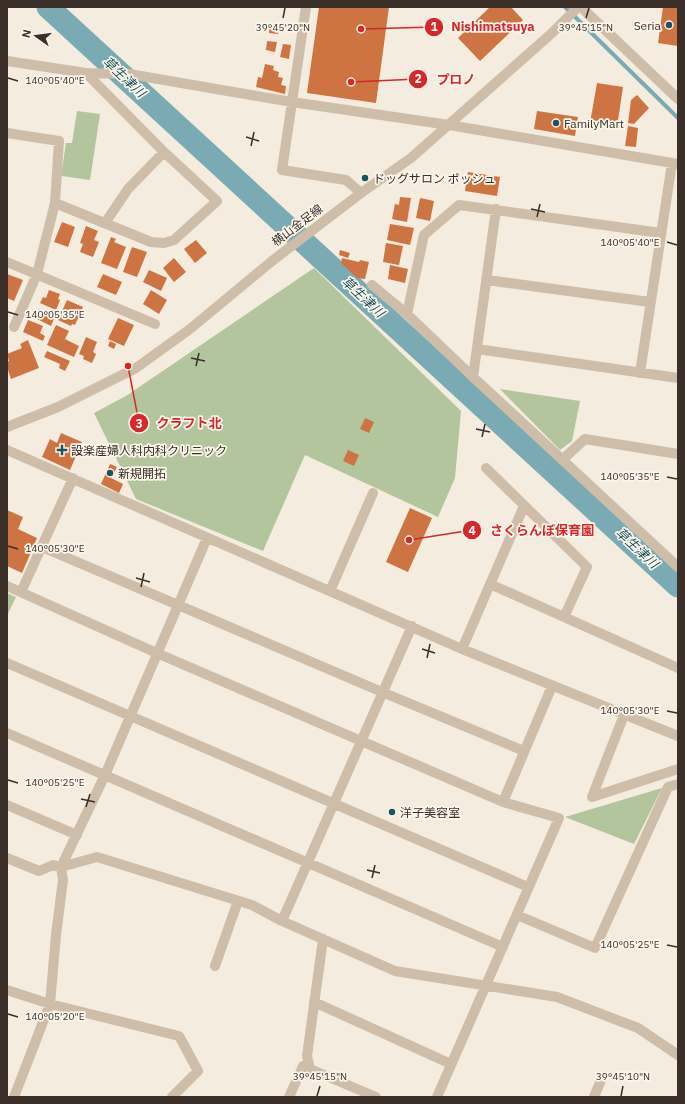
<svg xmlns="http://www.w3.org/2000/svg" width="685" height="1104" viewBox="0 0 685 1104" font-family="'IBM Plex Sans','Noto Sans JP',sans-serif">
<rect width="100%" height="100%" fill="#f4ecde"/>
<!-- green -->
<path fill="#b3c59c" d="M77 111 100 114 90 180 61 176 66 143H72Z
M314 268 461 411 455 478 438 517 305 455 263 551 136 499 94 413 126 396Z
M500 389 580 401 572 441 560 450Z
M7 593 16 597 7 616Z
M662 788 634 844 565 817Z"/>
<g fill="none" stroke-linecap="round" stroke-linejoin="round">
<!-- stream -->
<path stroke="#7aabb4" stroke-width="4" d="M565 7 678 118"/>
<!-- river -->
<path stroke="#7aabb4" stroke-width="23" d="M48 7 678 586"/>
</g>
<!-- building -->
<path fill="#ce7342" d="M319 7H389L376 103 307 93Z
M490 7H511L523 20 480 61 458 38Z
M663 7H678V46L658 43Z
M270 24 279 25 278 34 269 33Z
M267 41 277 42 275 52 266 50Z
M283 44 291 45 289 59 280 57Z
M265 64 274 66 273 70 279 72 278 77 283 78 281 85 286 86 285 94 256 87 258 77 262 78Z
M597 83 623 87 617 127 590 123Z
M637 95 649 108 634 124 628 123 631 100Z
M537 111 578 117 575 136 534 129Z
M628 126 638 128 636 147 625 146Z
M468 172 500 177 497 196 465 191Z
M400 197 411 198 407 222 392 219 395 204 399 205Z
M420 198 434 201 430 221 416 218Z
M62 222 75 227 68 247 54 242Z
M390 224 414 228 410 245 387 240Z
M86 226 98 231 94 240 99 242 93 257 80 252 83 244 80 243Z
M111 237 116 239 114 242 126 247 117 269 101 263Z
M196 240 207 253 195 263 184 249Z
M386 243 403 246 399 265 383 262Z
M132 247 147 252 137 277 123 272Z
M340 250 350 253 348 258 339 255Z
M174 258 186 272 174 282 163 268Z
M342 258 359 262 360 260 369 262 365 279 357 278 341 263Z
M390 265 408 269 405 283 388 279Z
M149 270 167 278 161 291 143 282Z
M7 274 23 280 14 301 7 298Z
M103 274 122 282 116 295 97 287Z
M49 290 60 294 58 299 60 300 56 310 40 303 43 297 46 298Z
M151 290 167 300 159 314 143 304Z
M67 300 83 307 75 325 72 324 71 326 58 320Z
M39 309 55 316 51 326 35 318Z
M118 318 134 325 124 346 108 339Z
M28 320 43 326 40 333 45 336 43 341 23 332Z
M56 325 69 331 65 339 79 346 74 357 47 345Z
M86 337 97 342 93 352 96 354 92 363 83 359 84 356 79 354Z
M28 340 39 368 11 379 7 367V362L9 361 7 354 22 348 20 344Z
M110 341 116 344 114 349 108 346Z
M47 351 70 361 65 371 59 368 60 364 44 357Z
M365 418 374 422 369 433 360 429Z
M61 433 82 442 70 470 42 457 50 439 57 443Z
M348 450 359 455 354 466 343 461Z
M110 464 117 467 111 478 123 484 119 493 101 484Z
M410 508 432 518 408 572 386 562Z
M7 510 23 517 18 529 37 538 22 573 7 566Z"/>
<g fill="none" stroke-linecap="round" stroke-linejoin="round">
<!-- minor -->
<path stroke="#cebda8" stroke-width="10" d="M306 7 282 170 346 180 361 193
M581 7 678 99
M7 61 86 73 129 74 292 102 449 125 678 164
M7 133 59 141 55 203 37 274 14 327
M55 203 151 242 164 243 174 240 217 201 164 152 86 73
M496 209 473 377 678 567
M105 223 128 189 164 152
M7 262 155 324
M487 280 650 302
M372 285 407 314 424 235 459 205 661 233
M407 314 473 377
M477 349 678 378
M640 373 672 163
M7 450 462 649 678 736
M562 460 585 439 678 454
M486 468 587 567 564 617 678 668
M42 547 382 692 524 751
M490 584 564 617
M7 586 159 654 503 802 559 818 437 1097
M330 591 373 493
M21 592 73 478
M462 649 524 506
M7 663 528 887
M7 733 503 947
M592 797 678 769
M592 797 624 715
M503 802 552 686
M7 805 77 835
M7 858 39 871 53 865 61 867 97 857 252 905 282 921 395 971 557 997 638 1028 678 1055
M517 915 595 948 668 787 678 784
M282 921 412 626
M215 966 238 901
M7 990 50 1004 179 1036 198 1071 172 1097
M314 1002 451 1064
M310 1069 307 1056 323 939
M14 1097 50 1004 56 935 63 880 61 867 105 775 207 538
M289 1097 303 1066 376 1097
M594 1097 601 1080"/>
<!-- tertiary -->
<path stroke="#cebda8" stroke-width="10" d="M7 427 58 407 136 368 190 329 272 261 361 193 411 158 552 33 578 7"/>
</g>
<!-- ticks -->
<path fill="none" stroke="#3a3029" stroke-width="1.5" d="M283 18 285 8M586 18 589 8M8 78 18 81M246 137 259 141M251 146 254 132M531 209 545 212M537 217 540 204M667 242 677 245M8 312 18 315M191 358 205 361M196 366 199 353M476 429 490 432M482 437 485 424M667 477 677 479M8 546 18 549M136 578 150 582M141 587 144 573M422 649 435 653M427 658 430 644M667 711 677 713M8 780 18 783M81 799 95 802M86 807 90 794M367 870 380 873M372 878 375 865M667 945 677 947M8 1014 18 1017M317 1096 320 1086M621 1096 623 1086"/>
<!-- markers -->
<g fill="#1b535f" stroke="#fbf5eb" stroke-width="1.5">
<circle cx="669" cy="25" r="4"/>
<circle cx="556" cy="123" r="4"/>
<circle cx="365" cy="178" r="4"/>
<path d="M60 444h4v4h4v4h-4v4h-4v-4h-4v-4h4z"/>
<circle cx="110" cy="473" r="4"/>
<circle cx="392" cy="812" r="4"/>
</g>
<g text-anchor="middle" dominant-baseline="central" stroke-width="3.5" stroke-linejoin="round" paint-order="stroke">
<!-- poi labels -->
<g font-size="12" fill="#3a3029" stroke="#fbf5eb" text-anchor="start">
<text x="661" y="25" text-anchor="end">Seria</text>
<text x="564" y="123">FamilyMart</text>
<text x="373" y="178">ドッグサロン ポッシュ</text>
<text x="71" y="450">設楽産婦人科内科クリニック</text>
<text x="118" y="473">新規開拓</text>
<text x="400" y="812">洋子美容室</text>
</g>
<!-- street labels -->
<g font-size="12" fill="#3a3029" stroke="#fbf5eb">
<text transform="translate(297 225) rotate(-37)">横山金足線</text>
</g>
<!-- water labels -->
<g font-size="13" font-style="italic" fill="#1b535f" stroke="#fbf5eb">
<text transform="translate(124 77) rotate(43)">草生津川</text>
<text transform="translate(363 297) rotate(43)">草生津川</text>
<text transform="translate(637 548) rotate(43)">草生津川</text>
</g>
</g>
<g font-size="10" text-anchor="middle" fill="#3a3029" stroke="#fbf5eb" stroke-width="3.5" stroke-linejoin="round" paint-order="stroke">
<text x="283" y="31">39°45'20"N</text>
<text x="586" y="31">39°45'15"N</text>
<text x="55" y="84">140°05'40"E</text>
<text x="630" y="246">140°05'40"E</text>
<text x="55" y="318">140°05'35"E</text>
<text x="630" y="480">140°05'35"E</text>
<text x="55" y="552">140°05'30"E</text>
<text x="630" y="714">140°05'30"E</text>
<text x="55" y="786">140°05'25"E</text>
<text x="630" y="948">140°05'25"E</text>
<text x="55" y="1020">140°05'20"E</text>
<text x="320" y="1080">39°45'15"N</text>
<text x="623" y="1080">39°45'10"N</text>
</g>
<!-- callouts -->
<path fill="none" stroke="#d62828" stroke-width="1.5" d="M361 29L434 27M351 82L418 79M128 366L139 423M409 540L472 530"/>
<g fill="#d62828" stroke="#fbf5eb" stroke-width="1.5">
<circle cx="361" cy="29" r="4"/>
<circle cx="351" cy="82" r="4"/>
<circle cx="128" cy="366" r="4"/>
<circle cx="409" cy="540" r="4"/>
<circle cx="434" cy="27" r="10"/>
<circle cx="418" cy="79" r="10"/>
<circle cx="139" cy="423" r="10"/>
<circle cx="472" cy="530" r="10"/>
</g>
<g font-size="12" text-anchor="middle" font-weight="bold" fill="#fff">
<text x="434" y="31">1</text>
<text x="418" y="83">2</text>
<text x="139" y="428">3</text>
<text x="472" y="535">4</text>
</g>
<g font-size="13" text-anchor="middle" font-weight="bold" fill="#d62828" stroke="#fbf5eb" stroke-width="3.5" stroke-linejoin="round" paint-order="stroke">
<text x="493" y="31">Nishimatsuya</text>
<text x="456" y="84">プロノ</text>
<text x="189" y="428">クラフト北</text>
<text x="542" y="535">さくらんぼ保育園</text>
</g>
<!-- border -->
<rect width="685" height="1104" fill="none" stroke="#3a3029" stroke-width="16"/>
<!-- north arrow -->
<g transform="translate(36 36) rotate(284)" stroke="#fbf5eb" stroke-width="3" paint-order="stroke">
<path d="M0-3L7 15L0 10L-7 15Z" fill="#3a3029"/>
<text y="-6" font-size="11" font-weight="bold" text-anchor="middle" fill="#3a3029">N</text>
</g>
</svg>
